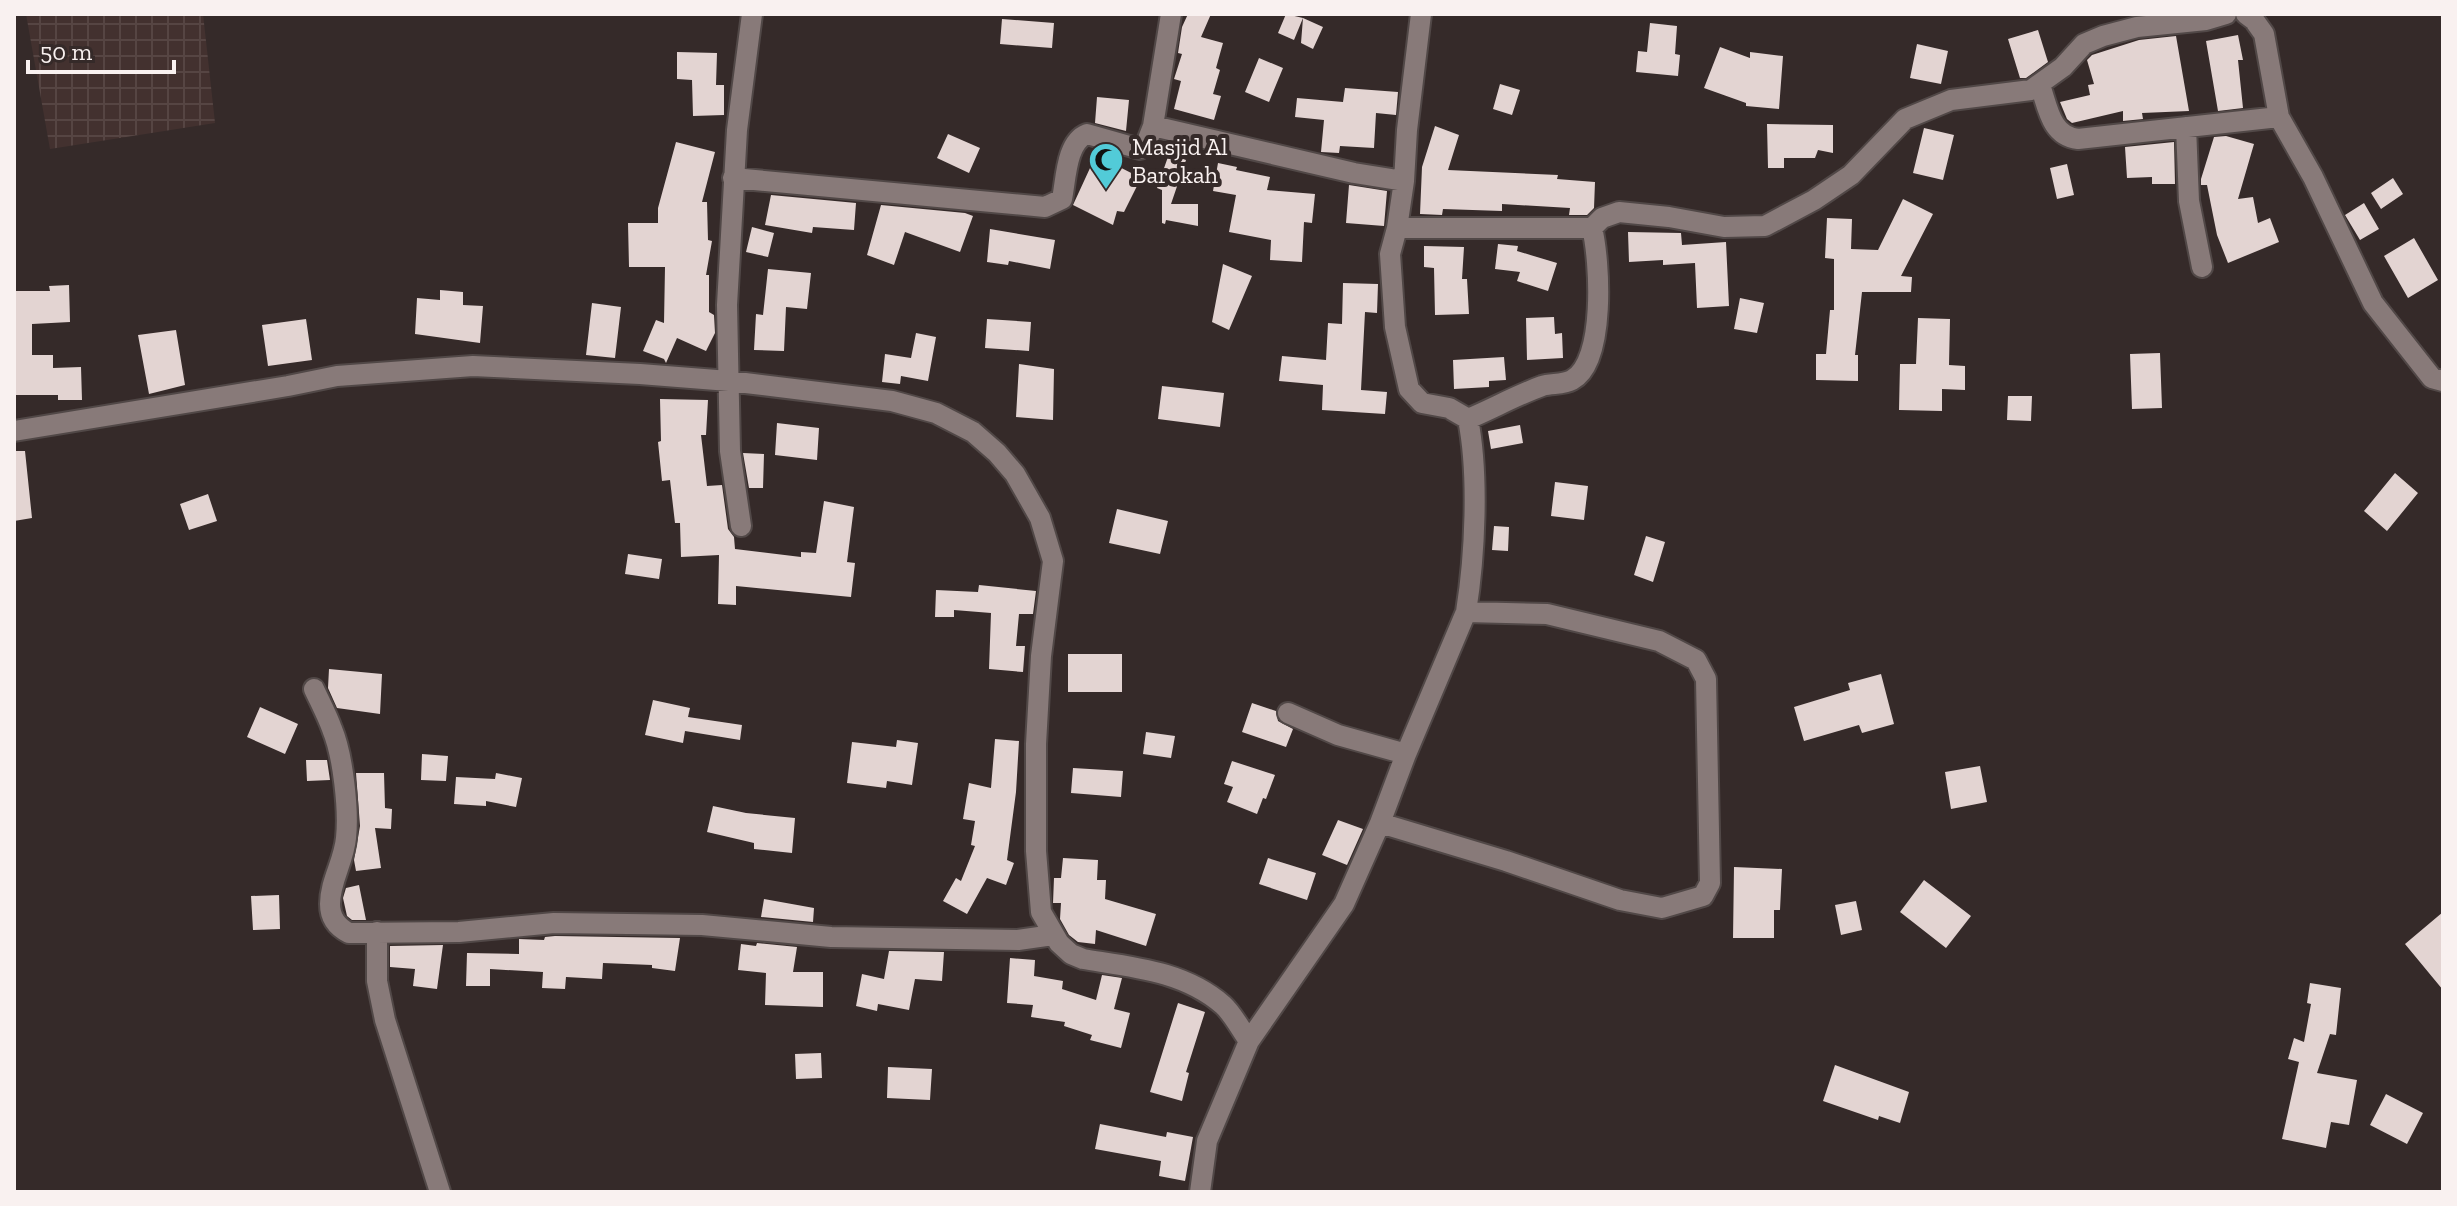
<svg xmlns="http://www.w3.org/2000/svg" width="2457" height="1206" viewBox="0 0 2457 1206" font-family="'Zilla Slab',serif">
<defs>
<pattern id="industrial-grid" width="8" height="8" patternUnits="userSpaceOnUse" patternTransform="scale(2)"><rect width="8" height="8" fill="#43312f"/><path d="M0 4h8M4 0v8" fill="none" stroke="#564543"/></pattern>
</defs>
<rect width="100%" height="100%" fill="#352a29"/>
<!-- industrial -->
<path fill="url(#industrial-grid)" d="M26 14H203L215 123 50 149Z"/>
<!-- building -->
<path fill="#e3d4d2" d="M1188 14H1211L1201 37 1223 43 1216 68 1220 70 1213 94 1221 96 1214 120 1174 109 1181 81 1174 79 1182 54 1178 53 1182 27Z
M1286 14 1303 18 1294 40 1278 33Z
M1303 18 1323 27 1313 49 1301 43Z
M1002 19 1054 23 1052 48 1000 44Z
M1650 23 1677 26 1675 54 1680 55 1678 76 1636 72 1638 51 1647 52Z
M2038 30 2048 62 2026 78H2020L2008 39Z
M2238 35 2243 60H2238L2243 108 2218 111 2206 41Z
M2176 36 2189 111 2142 113 2143 119 2123 121V111L2072 123 2067 119 2060 102 2090 95 2088 85 2094 84 2087 60 2092 55 2139 40Z
M1917 44 1948 51 1941 84 1910 78Z
M1720 47 1750 58V52L1783 56 1779 109 1746 106V103L1704 88Z
M677 52 717 53 716 85H724V115L693 116 692 80 677 79Z
M1259 58 1283 68 1269 102 1245 92Z
M1500 84 1520 90 1512 115 1493 109Z
M1345 88 1398 92 1396 115 1376 113 1374 148 1340 146 1339 153 1321 152 1324 120 1295 117 1297 98 1343 102Z
M1097 97 1129 100 1126 131 1095 123Z
M1767 124 1833 125V153L1818 150 1815 158H1784V168H1768Z
M1435 126 1459 135 1448 170 1558 175 1557 179 1595 182 1594 208 1587 215H1569L1570 208 1502 204V211L1443 209 1442 215 1420 214 1422 167Z
M1924 128 1954 135 1943 180 1913 173Z
M948 134 980 148 969 173 937 158Z
M2226 136 2254 144 2238 199 2253 197 2258 223 2270 218 2279 242 2228 263 2217 235 2207 185H2201V179L2214 137Z
M676 142 715 152 702 202H707L708 240 712 241 706 275H709V312L714 315 715 333 706 351 677 338 666 363 664 359 643 351 656 320 664 323 665 267H629L628 223H658V208Z
M2174 142 2175 184H2152V177L2127 178 2125 147Z
M1169 154 1186 160 1171 204H1198V226L1166 220 1165 224 1162 223V190L1157 188Z
M1096 155 1141 178 1124 212 1117 211 1113 225 1073 205Z
M1218 163 1237 167 1236 170 1270 177 1267 190 1315 194 1312 223 1304 222 1302 262 1270 260 1271 240 1229 232 1236 195 1213 191Z
M2067 164 2074 195 2057 199 2050 168Z
M2393 178 2403 194 2381 209 2371 193Z
M1349 185 1387 191 1384 226 1346 223Z
M771 195 856 203 854 230 813 227 812 233 765 225Z
M1903 199 1933 214 1901 276 1912 277 1911 292H1862L1855 355H1858V381L1816 380V354H1826L1830 310H1834V259L1825 258 1827 218 1852 219 1851 249 1878 250Z
M2364 203 2379 229 2360 240 2345 215Z
M881 205 965 213 973 216 960 252 905 232 894 265 867 255Z
M752 227 774 233 768 257 746 252Z
M990 229 1055 240 1050 269 1009 261 1008 265 987 262Z
M1628 232 1681 233 1682 245 1726 242 1729 306 1697 308 1695 263 1663 265V260L1629 262Z
M2414 238 2438 280 2408 298 2384 256Z
M1498 244 1518 246 1517 251 1557 263 1548 291 1517 281 1520 272 1495 269Z
M1424 246 1464 247 1462 279H1467L1469 314 1435 315 1434 268 1424 267Z
M1223 264 1252 276 1229 330 1212 322Z
M768 269 811 273 807 309 786 307 784 351 754 350 756 314 763 315Z
M1343 283 1378 284 1377 313 1365 312 1361 390 1387 392 1385 414 1322 410 1323 385 1279 381 1282 356 1326 360 1328 323 1342 324Z
M69 285 70 322 32 324V355H53V368L81 367 82 400H58V395H14V291H50L49 286Z
M440 290 463 292V305L483 306 480 343 415 334 417 298 440 300Z
M1740 298 1764 303 1757 333 1734 329Z
M592 303 621 307 615 358 586 355Z
M1554 317 1555 334 1562 333 1563 358 1527 360 1526 318Z
M1918 318 1950 319 1949 365 1965 366V390L1942 389V411L1899 410 1900 364H1916Z
M306 319 312 360 268 366 262 325Z
M987 319 1031 322 1029 351 985 348Z
M176 330 185 385 149 394 138 335Z
M916 333 936 337 928 381 901 376 900 384 882 382 885 354 911 358Z
M2160 353 2162 408 2132 409 2130 354Z
M1504 357 1506 380 1489 381V387L1454 389 1453 360Z
M1019 364 1054 369 1053 420 1016 417Z
M1162 386 1224 393 1220 427 1158 419Z
M2008 396H2032L2031 421 2007 420Z
M660 399 708 400 706 435H701L707 486 722 485 728 529 734 537 735 549 801 557V552L816 553 824 501 854 507 847 562 855 563 851 597 736 586V605L718 604 719 555 681 557 680 523H675L670 480 662 481 658 442 661 441Z
M777 423 819 428 817 460 775 455Z
M1520 425 1523 443 1491 449 1488 431Z
M14 451H25L32 518 14 521Z
M743 453 764 454 763 488H749Z
M2395 473 2418 493 2387 531 2364 511Z
M1555 482 1588 486 1584 520 1551 516Z
M208 494 217 521 189 530 180 504Z
M1117 509 1168 521 1160 554 1109 543Z
M1494 526 1509 527 1508 551 1492 550Z
M1646 536 1665 542 1653 582 1634 575Z
M628 554 662 559 659 579 625 574Z
M979 585 1036 591 1033 614H1019L1016 646H1025L1023 672 989 669 991 613 954 610V617H935L936 590 978 592Z
M1068 654H1122V692H1068Z
M329 669 382 674 380 714 337 708 328 688Z
M1881 674 1894 724 1862 733 1859 725 1804 741 1794 707 1850 690 1848 683Z
M653 700 690 708 688 717 742 725 740 740 685 731 683 743 645 735Z
M1252 703 1276 711 1278 721 1293 729 1286 747 1242 732Z
M260 707 298 724 285 754 247 737Z
M1146 732 1175 736 1171 758 1143 754Z
M995 739 1019 741 1016 792 1007 860 1014 863 1006 885 987 878 967 914 943 901 956 878 961 881 975 846 971 845 975 821 963 819 969 783 991 788Z
M897 740 918 743 912 785 887 781 886 788 847 783 852 742 896 747Z
M422 754 448 756 446 781 421 780Z
M306 760H327L330 780 307 781Z
M1232 761 1275 775 1266 799 1263 798 1257 814 1227 802 1233 787 1224 784Z
M1980 766 1987 802 1951 809 1945 772Z
M1073 768 1123 771 1121 797 1071 793Z
M356 773H384L385 808 392 809 391 829 375 828 381 868 356 871 354 860 360 826Z
M496 773 522 778 516 807 486 801V806L454 804 456 777 495 779Z
M713 806 746 813 795 818 792 853 754 849V843L707 832Z
M1338 820 1363 829 1347 865 1322 855Z
M1063 858 1098 860 1097 880H1106L1105 899 1156 914 1146 946 1096 930 1095 944 1078 942 1069 935 1060 919 1061 903H1053L1054 878H1061Z
M1268 858 1316 873 1307 900 1259 884Z
M1734 867 1782 869 1780 910H1774V938H1733Z
M1924 880 1971 916 1946 948 1900 912Z
M359 885 366 920H352L347 916 343 898 346 888Z
M279 895 280 929 253 930 251 896Z
M764 899 814 908 813 922 761 917Z
M1856 901 1862 930 1841 935 1835 905Z
M2443 912V990L2405 944Z
M555 936 617 937 680 938 675 971 652 968V965L603 963 602 979 566 977 565 989 542 988 543 972 490 969V986H466L467 953 519 954V939L544 940 545 937Z
M757 943 797 947 793 972H823V1007L765 1005 766 973 738 970 741 944 756 946Z
M443 945 437 989 413 986 415 969 390 967V946Z
M889 951 944 952 942 981 915 979 909 1010 878 1004 877 1011 856 1006 862 974 884 979Z
M1010 958 1035 960 1034 976 1063 981 1062 989 1096 1000 1102 975 1122 978 1114 1009 1130 1013 1121 1048 1090 1040 1092 1035 1064 1026 1065 1022 1031 1017 1033 1005 1007 1003Z
M2310 983 2341 988 2336 1035 2330 1034 2317 1073 2357 1080 2349 1125 2331 1122 2326 1148 2282 1139 2299 1062 2288 1059 2294 1038 2304 1042 2311 1004 2307 1003Z
M1178 1003 1205 1012 1186 1072 1189 1073 1182 1101 1150 1092Z
M821 1053 822 1078 796 1079 795 1054Z
M1835 1065 1909 1092 1900 1123 1879 1116 1878 1120 1823 1101Z
M888 1067 932 1069 930 1100 887 1098Z
M2386 1094 2423 1113 2407 1144 2370 1125Z
M1100 1124 1166 1137 1167 1132 1193 1137 1185 1181 1159 1176 1161 1161 1095 1149Z"/>
<g fill="none" stroke-linecap="round" stroke-linejoin="round">
<defs>
<path id="minor" d="M1421 14 1407 130 1404 181 1397 228 1390 254 1395 327 1409 389 1422 403 1449 408 1468 419
M2246 14 2254 20 2264 34 2279 117
M2040 85C2048 108 2051 136 2078 139L2279 117 2313 177 2373 303 2432 378 2443 381
M1153 126 1171 14
M2186 127 2189 201 2202 267
M733 178 1045 207 1062 199C1066 180 1066 142 1087 134L1140 149 1146 144 1153 126 1354 173 1404 181
M1397 228H1592
M14 431 288 386 337 376 473 366 640 374 729 381 892 401 936 413 973 432 997 453 1015 474 1040 518 1053 561 1041 656 1036 744V851L1041 912 1059 943 1071 954 1083 959C1132 967 1184 971 1223 1005 1233 1014 1241 1030 1249 1041
M741 526 730 451 727 305 737 130 752 14
M314 689C320 702 327 715 332 729 343 755 349 810 346 838 344 861 330 881 330 904 330 918 337 927 349 933L459 932 554 923 702 925 831 937 1018 940 1053 935
M1288 713 1338 735 1406 754
M1380 823 1506 861 1620 900 1662 908 1703 896 1710 883 1706 679 1696 660 1659 641 1547 614 1466 612
M377 932V981L385 1020 440 1192
M1200 1192 1207 1141 1249 1041 1344 904 1380 823 1406 754 1466 612C1475 556 1479 475 1468 419 1492 409 1517 395 1542 386 1551 383 1563 385 1572 380 1606 362 1600 260 1592 228L1602 218 1619 212 1669 217 1724 227 1765 226 1814 200 1851 175 1905 119 1951 100 2031 90 2063 67 2084 44 2103 36 2137 27 2206 20 2226 14"/>
</defs>
<!-- minor casing -->
<use href="#minor" stroke="#514847" stroke-width="24"/>
<!-- minor -->
<use href="#minor" stroke="#887a79" stroke-width="20"/>
</g>
<!-- icons -->
<defs>
<symbol id="mosque-pin" viewBox="-11 -11 22 30"><path d="M0 17L-7.5 6A9.5 9.5 0 1 1 7.5 6Z" fill="#52cbd8" stroke="#352a29"/><path d="M3.5-4.9A6 6 0 1 0 3.5 4.9A5 5 0 1 1 3.5-4.9Z" fill="#111"/></symbol>
</defs>
<g fill-rule="evenodd">
<use href="#mosque-pin" x="1086" y="140" width="40" height="54"/>
</g>
<g text-anchor="middle" dominant-baseline="central" stroke-width="8" stroke-linejoin="round" paint-order="stroke">
<!-- poi labels -->
<g font-size="24" fill="#f9f1f0" stroke="#352a29" text-anchor="start">
<text x="1132" y="146">Masjid Al<tspan x="1132" dy="28">Barokah</tspan></text>
</g>
</g>
<!-- border -->
<rect width="2457" height="1206" fill="none" stroke="#f9f1f0" stroke-width="32"/>
<!-- scale -->
<path d="M28 60v12h146v-12" fill="none" stroke="#f9f1f0" stroke-width="4"/>
<text x="40" y="60" font-size="24" fill="#f9f1f0" stroke="#352a29" stroke-width="6" paint-order="stroke">50 m</text>
</svg>
